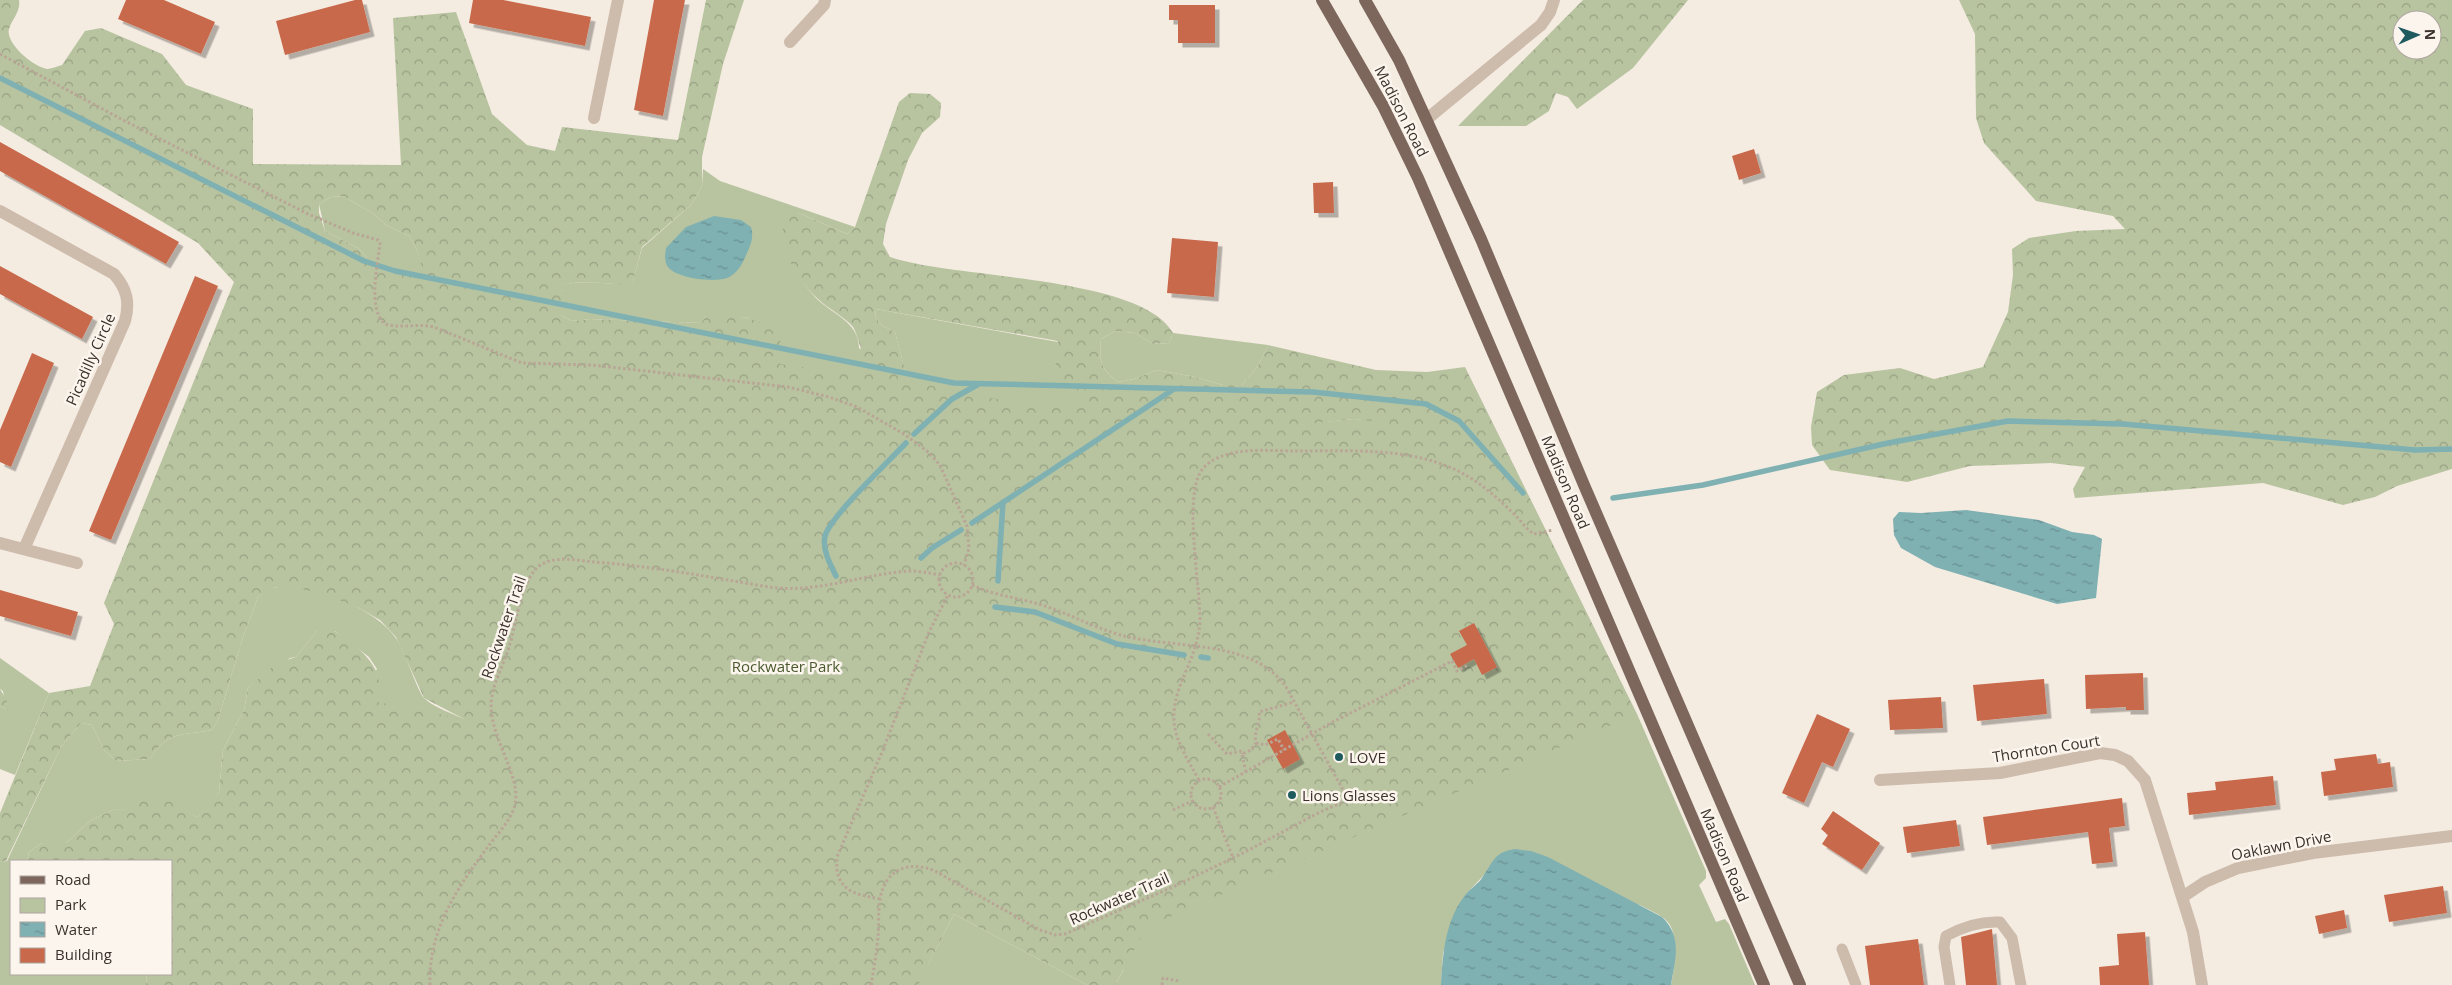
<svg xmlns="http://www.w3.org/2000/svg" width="2452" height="985" viewBox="0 0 2452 985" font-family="'Open Sans',sans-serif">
<defs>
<pattern id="forest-crowns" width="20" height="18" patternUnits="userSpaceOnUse" patternTransform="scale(1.25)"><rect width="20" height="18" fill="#b8c4a0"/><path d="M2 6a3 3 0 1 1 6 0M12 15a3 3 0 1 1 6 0" fill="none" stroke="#97a083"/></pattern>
<pattern id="water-ripples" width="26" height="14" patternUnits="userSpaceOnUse" patternTransform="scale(1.25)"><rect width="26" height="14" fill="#7fb0b2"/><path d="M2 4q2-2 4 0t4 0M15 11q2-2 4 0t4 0" fill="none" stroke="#699091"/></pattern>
<filter id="shadow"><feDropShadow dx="4.5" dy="4.5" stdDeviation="0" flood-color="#0004"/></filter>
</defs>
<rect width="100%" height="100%" fill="#f4ebe1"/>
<!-- green -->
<path fill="#b8c4a0" d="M703 169 720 181 855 227 847 234 799 213 787 252C795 268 803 285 816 298 832 314 859 322 859 348L909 386 895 332 883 326 875 317 876 309 1058 342 1055 361 1061 377 1295 425 1353 419 1388 421 1418 428 1637 714 1706 871V878L1699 885 1716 922 1725 919 1729 924 1755 985H1671C1674 968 1679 941 1670 925 1665 916 1649 910 1640 905L1484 875 1467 893 1443 953 1441 985H1115L1124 969 950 901 928 965 954 914 1087 985H176L377 669 369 657 335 631H317L296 657 290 658 248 688 244 710 223 750 219 792 210 810 197 817 180 808 113 810 91 820 66 843H42L29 852 27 861H11V974H147L146 985H0V862L7 861 61 747 81 723 92 725 104 750 116 761 150 759C167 730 182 736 212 730L218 720 242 640 258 597C264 593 271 588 278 587 313 583 375 609 395 637 405 649 417 692 425 699 435 708 454 714 466 720L258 421 367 257 358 248 325 231 319 204 331 197 343 196 374 214 386 225 409 236 416 248 435 301 512 348 750 318 706 316 701 323 590 319 571 321 561 315V292L563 285C585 279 609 285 632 284L642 248 692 204 702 186Z
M1115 331 1135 333 1153 344 1169 343 1173 333 1268 345 1258 366 1242 385H1223L1195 377 1157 370 1134 379 1118 382C1100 368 1099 361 1101 339Z
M0 658 49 693 15 775 0 769V706L6 709 3 691 0 689Z"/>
<!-- forest -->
<path fill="url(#forest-crowns)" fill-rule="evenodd" d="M0 0H19C21 11 12 19 9 29 5 43 33 67 47 69 51 69 58 66 62 65L85 31 101 28 162 54 186 85 253 109V164L401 165 393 18 456 12 492 114 527 145 555 151 562 127 678 140 706 0H744L723 64 702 157V186L692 204 642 247 632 285C609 285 585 279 564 285L561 292V315L571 321 590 319 701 323 706 316C732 316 761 314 778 337 782 342 783 353 785 359L779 364 868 375C866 367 857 332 853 327 844 316 828 309 817 298 802 285 786 259 782 239 781 231 785 223 788 217L799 213 847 234 855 227 899 102 910 93 930 94 941 103 940 117 922 133 908 160 886 224 883 244 890 257C953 279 1141 275 1173 333L1169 343 1153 344 1135 333 1115 331 1101 339C1099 361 1100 368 1118 382L1134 379 1157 370 1195 377 1223 385H1242L1258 366 1268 345 1376 370 1427 372 1465 367 1637 714 1147 927 1115 985H1087L954 914 918 985H146L147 974H171V861H27L29 852 42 843H66L91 820 113 810 128 809 140 797 160 795 197 817 209 810 219 792 223 750 244 710 248 688 277 663 296 657 317 631C322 631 332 629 336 632 357 643 404 686 362 699L464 719 424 698 396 637 380 620 359 608 323 594 293 587H276L258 597 242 640 218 720 212 730C182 736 167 730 150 759L116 761 104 750 92 725 81 723 61 747 6 861 0 862V813L49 693 90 686 114 624 104 603 234 282 198 243 0 125ZM343 196 374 214 386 225 409 236 416 248 426 279 367 265V257L358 248 325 231 319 213V204L331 197ZM876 309 1058 341C1057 347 1054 355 1055 361 1058 378 1072 396 1084 408L1022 404 908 381 895 332 883 326 875 317ZM1353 419 1391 423 1330 427 1301 425Z
M1583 0H1688L1633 68 1577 109 1568 97 1556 93 1549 111 1526 126H1458Z
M1959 0H2452V469L2397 486 2375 497 2343 505 2263 483 2075 498 2073 489 2085 467 2051 463 1970 466 1907 482 1830 470 1812 445 1811 427 1817 392 1844 375 1900 368 1934 379 1983 367 2008 312 2013 275 2012 249 2029 238 2076 231 2125 229 2113 216 2036 201 1984 143 1976 118 1975 34ZM2402 20H2432V50H2402Z
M0 689 7 701 6 709 0 706Z"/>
<!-- water -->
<path fill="url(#water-ripples)" d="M714 216 741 220 751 227C754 237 751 244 747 253 743 262 740 270 731 276 720 284 677 279 668 267 664 261 665 255 666 248L686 227Z
M1966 510 2039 520 2072 532 2094 535 2102 539 2096 598 2057 604 1935 567 1901 548 1894 535 1893 519 1899 512 1921 513Z
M1515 849 1531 851 1548 857 1662 917C1683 937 1675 959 1671 985H1441C1443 953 1445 920 1466 894 1471 888 1478 884 1482 878 1493 862 1494 852 1515 849Z"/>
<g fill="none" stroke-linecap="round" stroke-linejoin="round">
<!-- stream -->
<path stroke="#7fb0b2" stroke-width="5.5" d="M0 78 364 261 395 271 954 383 1313 392 1426 404 1459 421 1523 493
M914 434 952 399 977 385
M1613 498 1703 485 1888 443 2008 421 2123 424 2415 450 2452 449
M972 523 1174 389
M921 558 932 548 961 530
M836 576C830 564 822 549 825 536 830 517 890 460 906 443
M998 581 1003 502
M995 607 1035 612 1117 644 1184 655
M1201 657 1208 658"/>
</g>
<!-- building -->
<path fill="#c8694b" filter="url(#shadow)" d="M126 0H164L215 22 201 54 118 19Z
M355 0H362L370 32 285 55 276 21Z
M473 0H503L591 17 585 46 469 23Z
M654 0H685L663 116 634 110Z
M1169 5H1215V43H1178V20H1169Z
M0 142 179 242 166 264 0 171Z
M1754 149 1761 173 1739 180 1732 156Z
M1333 182 1334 213H1314L1313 183Z
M1172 238 1218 242 1214 297 1167 293Z
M0 266 93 317 82 339 0 294Z
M195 276 218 286 111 540 89 531Z
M32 353 54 363 11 467 0 462V430Z
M0 590 78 612 71 636 0 616Z
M1474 623 1497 667 1482 675 1474 659 1458 668 1450 654 1467 645 1459 631Z
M2143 673 2144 710H2126V707L2086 709 2085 675Z
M2044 679 2047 714 1977 721 1973 685Z
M1941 697 1943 728 1890 730 1888 700Z
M1817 714 1850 729 1833 767 1822 762 1804 803 1782 793Z
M1285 730 1300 759 1283 769 1267 740Z
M2376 754 2378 764 2390 762 2393 787 2324 796 2321 772 2336 770 2334 759Z
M2273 776 2276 805 2189 815 2187 793 2216 790 2215 782Z
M2122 798 2125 826 2109 828 2113 862 2092 864 2088 832 1987 845 1983 817Z
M1833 811 1880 843 1862 870 1822 844 1828 835 1821 829Z
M1956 820 1960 846 1907 853 1903 827Z
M2443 886 2447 913 2389 922 2384 895Z
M2344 910 2347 928 2319 934 2315 916Z
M1992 929 1997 985H1966L1961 937Z
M2145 932 2149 985H2100L2099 967 2119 965 2117 934Z
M1918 939 1924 985H1870L1865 946Z"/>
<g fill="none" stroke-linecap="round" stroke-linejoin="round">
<!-- path -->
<path stroke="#b9a596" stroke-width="3" stroke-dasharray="2.5 2.5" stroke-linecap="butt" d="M0 54 125 121 306 213 353 233 378 240 380 243C378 264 367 309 385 324 401 329 418 323 434 327L522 363 592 365 788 387 829 397 857 407 904 434 927 451 940 465 967 526 969 548 964 565
M939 580a17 17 0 1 1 34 0a17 17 0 1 1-34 0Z
M972 585C995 596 1021 598 1045 606 1072 615 1097 629 1124 636 1176 649 1253 639 1286 687L1348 799
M1208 734 1227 754 1242 751V754
M1256 743 1265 745 1278 739 1284 750
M1246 772 1242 754 1251 750 1256 743C1253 731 1261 724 1259 712L1294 702
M1191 794a15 15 0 1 1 30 0a15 15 0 1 1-30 0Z
M1199 780C1174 736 1164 721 1186 671 1193 654 1199 640 1200 621 1200 584 1185 506 1199 475 1203 465 1215 458 1225 455 1247 448 1274 451 1296 451 1349 451 1408 447 1456 470 1479 481 1498 498 1516 516 1522 522 1527 530 1534 534L1553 530
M1219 787 1331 723 1452 661 1457 671 1468 665
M1213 807 1233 858
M1173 810 1192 801
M880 899C853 894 834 890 837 857L882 752 929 632 948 595
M430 985C428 932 456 889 487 848 496 835 511 821 515 805 522 773 485 733 492 696 495 679 504 664 509 647 516 626 521 576 542 564 557 556 577 560 593 562 653 566 709 577 769 587 817 594 862 574 910 571 920 571 930 573 940 575
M871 985C874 970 876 954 878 938 879 926 878 912 880 899 885 869 909 860 935 871L1040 930 1055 935 1065 934 1177 885 1243 853 1320 812 1367 792
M1162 985 1163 978 1179 981"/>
<!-- lane -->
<path stroke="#cdbbac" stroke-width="11" d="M1842 949 1856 985
M1950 985 1944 947 1946 936C1964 926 1980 921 2000 922L2012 938 2021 985"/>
<!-- street -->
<path stroke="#cdbbac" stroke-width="12" d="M790 42 824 5 825 0
M594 118 618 0
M1427 119 1541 25 1550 12 1554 0
M0 211 114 274C127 289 130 302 125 321L24 549
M0 543 77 563
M1880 780 2000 773 2100 753 2115 755 2128 761 2145 780 2193 932 2202 985
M2184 896 2205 882 2238 868 2313 853 2452 836"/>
<!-- primary -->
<path stroke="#7d675c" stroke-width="12" d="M1322 0 1383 106 1418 178 1764 985
M1365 0 1399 60 1481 239 1584 485 1800 985"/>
</g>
<!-- markers -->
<g fill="#1f5a5e" stroke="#fbf5ee" stroke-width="2">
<circle cx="1339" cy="757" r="5"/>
<circle cx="1292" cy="795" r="5"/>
</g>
<g text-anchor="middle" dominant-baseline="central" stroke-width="5" stroke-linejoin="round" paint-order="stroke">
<!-- street labels -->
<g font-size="15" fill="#3b302b" stroke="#fbf5ee">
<text transform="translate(1402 111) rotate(63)">Madison Road</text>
<text transform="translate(90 359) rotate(-66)">Picadilly Circle</text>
<text transform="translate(1566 482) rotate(67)">Madison Road</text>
<text transform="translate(503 627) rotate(-71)">Rockwater Trail</text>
<text transform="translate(2046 748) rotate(-9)">Thornton Court</text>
<text transform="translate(2281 845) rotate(-11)">Oaklawn Drive</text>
<text transform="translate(1725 855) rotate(67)">Madison Road</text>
<text transform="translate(1119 898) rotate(-24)">Rockwater Trail</text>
</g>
<!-- park labels -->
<g font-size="15" fill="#4a5a2e" stroke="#fbf5ee">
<text x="786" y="666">Rockwater Park</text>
</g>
<!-- poi labels -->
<g font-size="15" fill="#3b302b" stroke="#fbf5ee" text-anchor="start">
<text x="1349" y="757">LOVE</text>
<text x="1302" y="795">Lions Glasses</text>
</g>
</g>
<!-- legend -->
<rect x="10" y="860" width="162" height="115" fill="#fbf5ee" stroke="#aea6a0"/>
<rect x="20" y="876" width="25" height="8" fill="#7d675c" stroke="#aea6a0"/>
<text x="55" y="885" font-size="15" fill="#3b302b">Road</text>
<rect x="20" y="898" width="25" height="15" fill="#b8c4a0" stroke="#aea6a0"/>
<text x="55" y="910" font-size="15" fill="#3b302b">Park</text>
<rect x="20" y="922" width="25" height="15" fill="url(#water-ripples)" stroke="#aea6a0"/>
<text x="55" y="935" font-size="15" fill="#3b302b">Water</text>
<rect x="20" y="948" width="25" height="15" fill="#c8694b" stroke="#aea6a0"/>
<text x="55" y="960" font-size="15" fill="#3b302b">Building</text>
<!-- north arrow -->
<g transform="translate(2417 35) rotate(88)"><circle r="24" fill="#fbf5ee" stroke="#aea6a0"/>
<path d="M0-4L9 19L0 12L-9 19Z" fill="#1f5a5e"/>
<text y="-8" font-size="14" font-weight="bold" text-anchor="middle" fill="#3b302b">N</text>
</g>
</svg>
